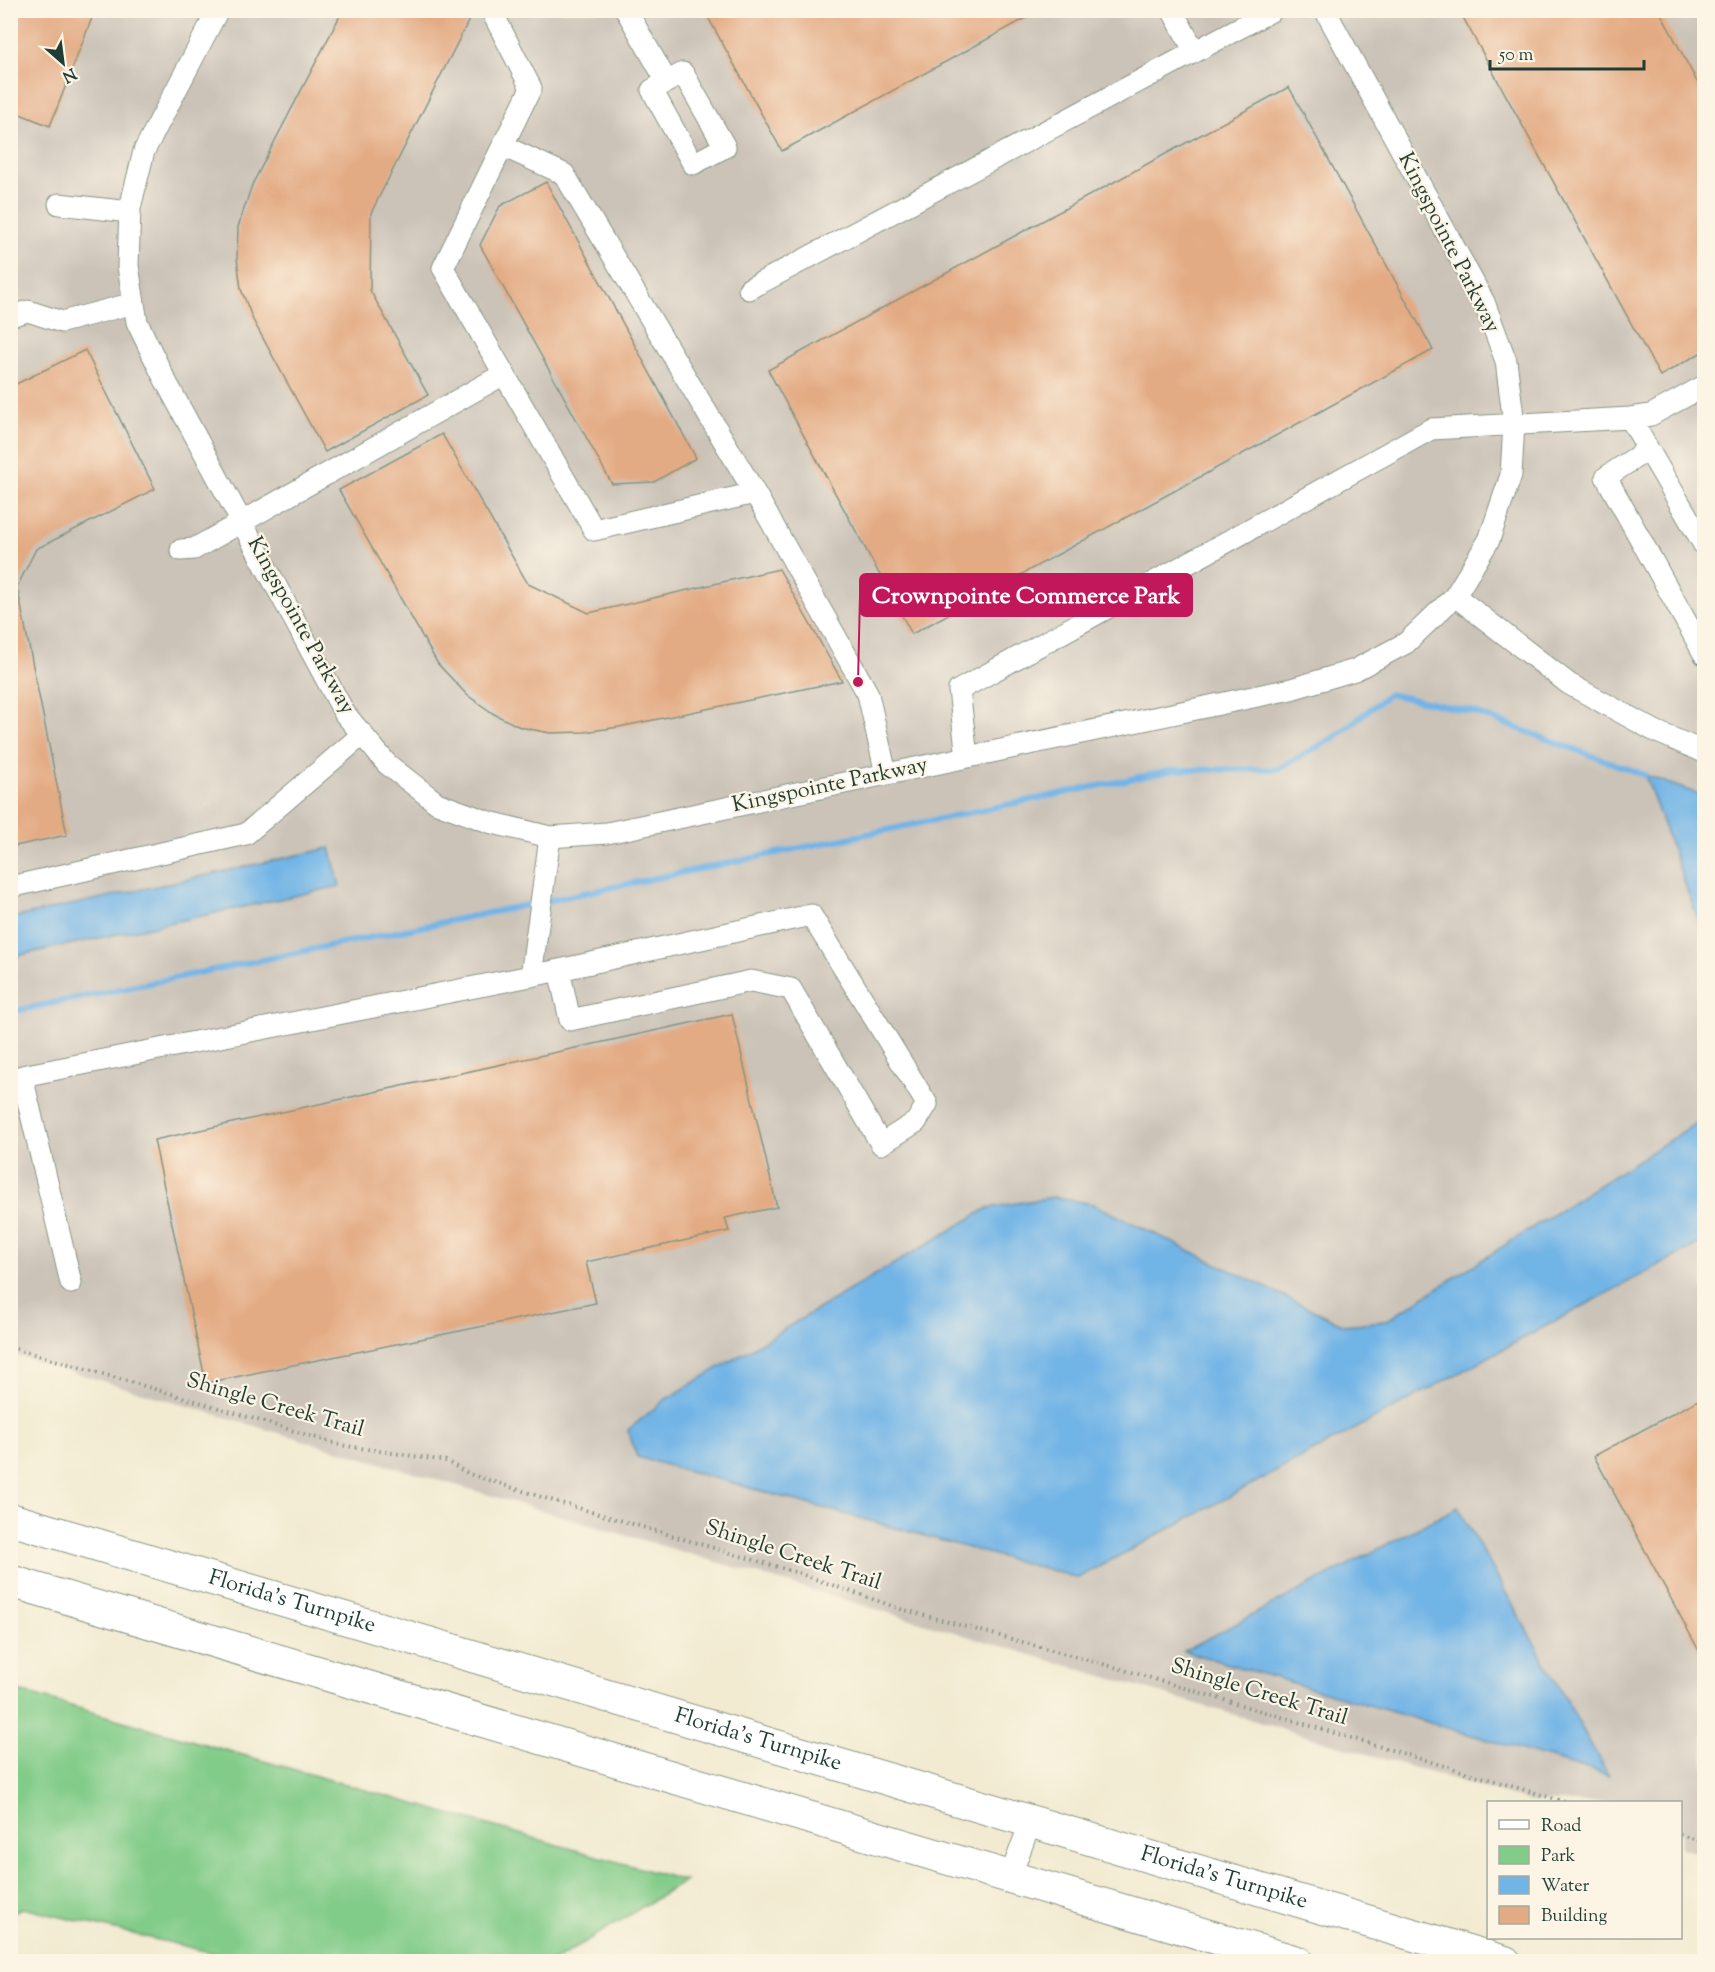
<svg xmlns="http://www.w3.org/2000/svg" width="1715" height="1972" viewBox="0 0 1715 1972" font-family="'Sorts Mill Goudy',serif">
<rect width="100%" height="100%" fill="#fcf5e5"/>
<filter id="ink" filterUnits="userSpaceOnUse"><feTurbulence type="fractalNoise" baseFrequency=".0167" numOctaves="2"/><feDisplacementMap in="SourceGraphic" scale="12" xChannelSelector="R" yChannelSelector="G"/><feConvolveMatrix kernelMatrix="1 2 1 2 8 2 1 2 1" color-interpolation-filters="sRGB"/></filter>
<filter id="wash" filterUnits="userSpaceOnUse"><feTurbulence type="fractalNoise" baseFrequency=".008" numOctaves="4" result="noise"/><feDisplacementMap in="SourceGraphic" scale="24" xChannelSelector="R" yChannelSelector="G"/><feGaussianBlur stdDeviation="1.35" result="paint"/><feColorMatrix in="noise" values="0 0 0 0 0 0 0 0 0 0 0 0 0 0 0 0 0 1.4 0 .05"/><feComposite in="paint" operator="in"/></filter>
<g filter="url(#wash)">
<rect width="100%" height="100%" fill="#f2ebd2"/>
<!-- industrial -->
<path fill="#cbc3b8" d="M10 11H1704V1855L1681 1848 1680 1802H1530L11 1354Z"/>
<!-- green -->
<path fill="#82cc89" stroke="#50845e" stroke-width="1.5" d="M11 1689 685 1881 552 1962 247 1961 23 1908 11 1913Z"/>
<!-- water -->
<path fill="#71b4e6" stroke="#48788d" stroke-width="1.5" d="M1645 775 1704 796V936Z
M330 848 340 886 11 957V918Z
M1704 1118V1241L1078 1578 637 1457 628 1430 666 1399 988 1208 1053 1197 1093 1204 1344 1325 1386 1321Z
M1458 1507 1608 1775 1184 1651Z"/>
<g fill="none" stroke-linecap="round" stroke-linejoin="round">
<!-- stream -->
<path stroke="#71b4e6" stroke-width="6" d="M546 901 1174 770 1278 769 1335 737 1389 694 1473 712 1645 775
M10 1012 536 903"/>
</g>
<g id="blocks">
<!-- building -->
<path fill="#e3ab84" d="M10 10H95L50 126 10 110Z
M343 10H474L371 213 370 290 428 395 325 452 253 320 241 289 237 258 238 227 252 185Z
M704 10H1041L782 151Z
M1459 10H1659L1704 95V351L1660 376Z
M1289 87 1433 350 912 634 768 370Z
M546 182 696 458 654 482 612 484 480 245 500 206Z
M85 350 155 489 36 549 15 591H18L67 835 10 847V387Z
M442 434 528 584 589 613 779 569 842 681 619 727 584 732 550 733 520 727 494 714 467 695 438 664 339 490Z
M732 1014 777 1207 725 1218 729 1231 586 1262 596 1303 206 1383 154 1140Z
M1704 1397V1660L1594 1456Z"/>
</g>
</g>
<g filter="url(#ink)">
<use href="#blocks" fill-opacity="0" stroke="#889483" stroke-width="1.5"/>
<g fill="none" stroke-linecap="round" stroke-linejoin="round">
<defs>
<path id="minor" d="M218 10 144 151 130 208 128 266 137 322 163 376 345 714 387 764 437 803 489 822 550 837 607 833 1291 689 1355 670 1406 643 1455 596 1489 540 1511 475 1514 424 1506 361 1484 302 1325 10
M491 10 531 88 443 268 594 530 755 493 868 694 886 774
M626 10 667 82
M1172 10 1195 52
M683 73 725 147 693 164 652 90Z
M503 146 564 174 755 493
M59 204 130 212
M749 289 1273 10
M10 316 28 311 62 322 134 303
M1630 418 1704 545
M1647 450 1606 477 1704 654
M181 550 194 549 504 374
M1455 596 1569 684 1655 731 1704 752
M967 757 959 690 1431 429 1630 418 1651 415 1704 386
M10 887 246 834 363 734
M531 976 559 970 811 915 927 1104 916 1122 881 1144 791 989 751 981 570 1020 559 970
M71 1283 22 1076 531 976 550 837
M1010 1877 1031 1821"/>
<g id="highway">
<path id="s1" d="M10 1519 1505 1962"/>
<path d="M10 1581 1297 1962"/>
</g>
</defs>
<!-- minor casing -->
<use href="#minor" stroke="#889483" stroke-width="23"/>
<!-- highway casing -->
<use href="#highway" stroke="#889483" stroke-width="34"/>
<!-- path -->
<path stroke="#889483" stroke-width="4" stroke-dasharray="1.5 4.5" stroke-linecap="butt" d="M10 1347 199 1402 340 1445 446 1461 469 1474 548 1499 795 1572 901 1609 1121 1669 1565 1802
M1680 1835 1704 1842"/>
<!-- minor -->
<use href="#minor" stroke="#fff" stroke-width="21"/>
<!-- highway -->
<use href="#highway" stroke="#fff" stroke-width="32"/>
</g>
</g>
<g text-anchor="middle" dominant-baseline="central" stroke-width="4.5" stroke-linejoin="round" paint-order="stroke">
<!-- street labels -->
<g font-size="22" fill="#1f3d34" stroke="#fcf5e5">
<text transform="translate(1448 243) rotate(63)">Kingspointe Parkway</text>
<text transform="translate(300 626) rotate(61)">Kingspointe Parkway</text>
<text transform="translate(830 786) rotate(-12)">Kingspointe Parkway</text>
<text transform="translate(275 1406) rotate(16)">Shingle Creek Trail</text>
<text transform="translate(793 1556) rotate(18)">Shingle Creek Trail</text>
<text stroke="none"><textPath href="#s1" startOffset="294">Florida's Turnpike</textPath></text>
<text transform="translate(1259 1693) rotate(17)">Shingle Creek Trail</text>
<text stroke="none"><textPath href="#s1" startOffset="780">Florida's Turnpike</textPath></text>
<text stroke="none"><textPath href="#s1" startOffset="1266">Florida's Turnpike</textPath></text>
</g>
</g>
<!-- callouts -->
<path fill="none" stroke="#c2185b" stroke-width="2" d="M858 682L860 595"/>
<circle fill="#c2185b" stroke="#fcf5e5" stroke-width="2" cx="858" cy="682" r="6"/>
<rect fill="#c2185b" stroke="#c2185b" stroke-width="2" x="860" y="574" width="332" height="42" rx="6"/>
<g font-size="24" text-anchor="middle" font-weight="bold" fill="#fff">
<text x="1026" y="603">Crownpointe Commerce Park</text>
</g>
<!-- margin -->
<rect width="1715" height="1972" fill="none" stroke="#fcf5e5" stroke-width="36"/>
<!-- legend -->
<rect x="1487" y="1801" width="195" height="138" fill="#fcf5e5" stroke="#a4ab9e" stroke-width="1.5"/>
<rect x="1499" y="1820" width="30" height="9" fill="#ffffff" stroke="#a4ab9e" stroke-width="1.5"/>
<text x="1541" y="1831" font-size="18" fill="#1f3d34">Road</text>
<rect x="1499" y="1846" width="30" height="18" fill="#82cc89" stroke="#a4ab9e" stroke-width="1.5"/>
<text x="1541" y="1861" font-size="18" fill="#1f3d34">Park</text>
<rect x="1499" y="1876" width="30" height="18" fill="#71b4e6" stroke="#a4ab9e" stroke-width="1.5"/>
<text x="1541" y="1891" font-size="18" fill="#1f3d34">Water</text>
<rect x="1499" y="1906" width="30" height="18" fill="#e3ab84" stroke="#a4ab9e" stroke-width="1.5"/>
<text x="1541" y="1921" font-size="18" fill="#1f3d34">Building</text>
<!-- north arrow -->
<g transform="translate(63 63) rotate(152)" stroke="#fcf5e5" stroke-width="4.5" paint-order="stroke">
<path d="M0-4.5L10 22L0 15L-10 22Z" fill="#1f3d34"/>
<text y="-9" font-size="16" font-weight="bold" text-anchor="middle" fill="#1f3d34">N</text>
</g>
<!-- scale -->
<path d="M1490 60v9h154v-9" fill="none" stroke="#1f3d34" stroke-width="3"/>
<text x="1499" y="60" font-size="18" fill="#1f3d34" stroke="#fcf5e5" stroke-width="4.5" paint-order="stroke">50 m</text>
</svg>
